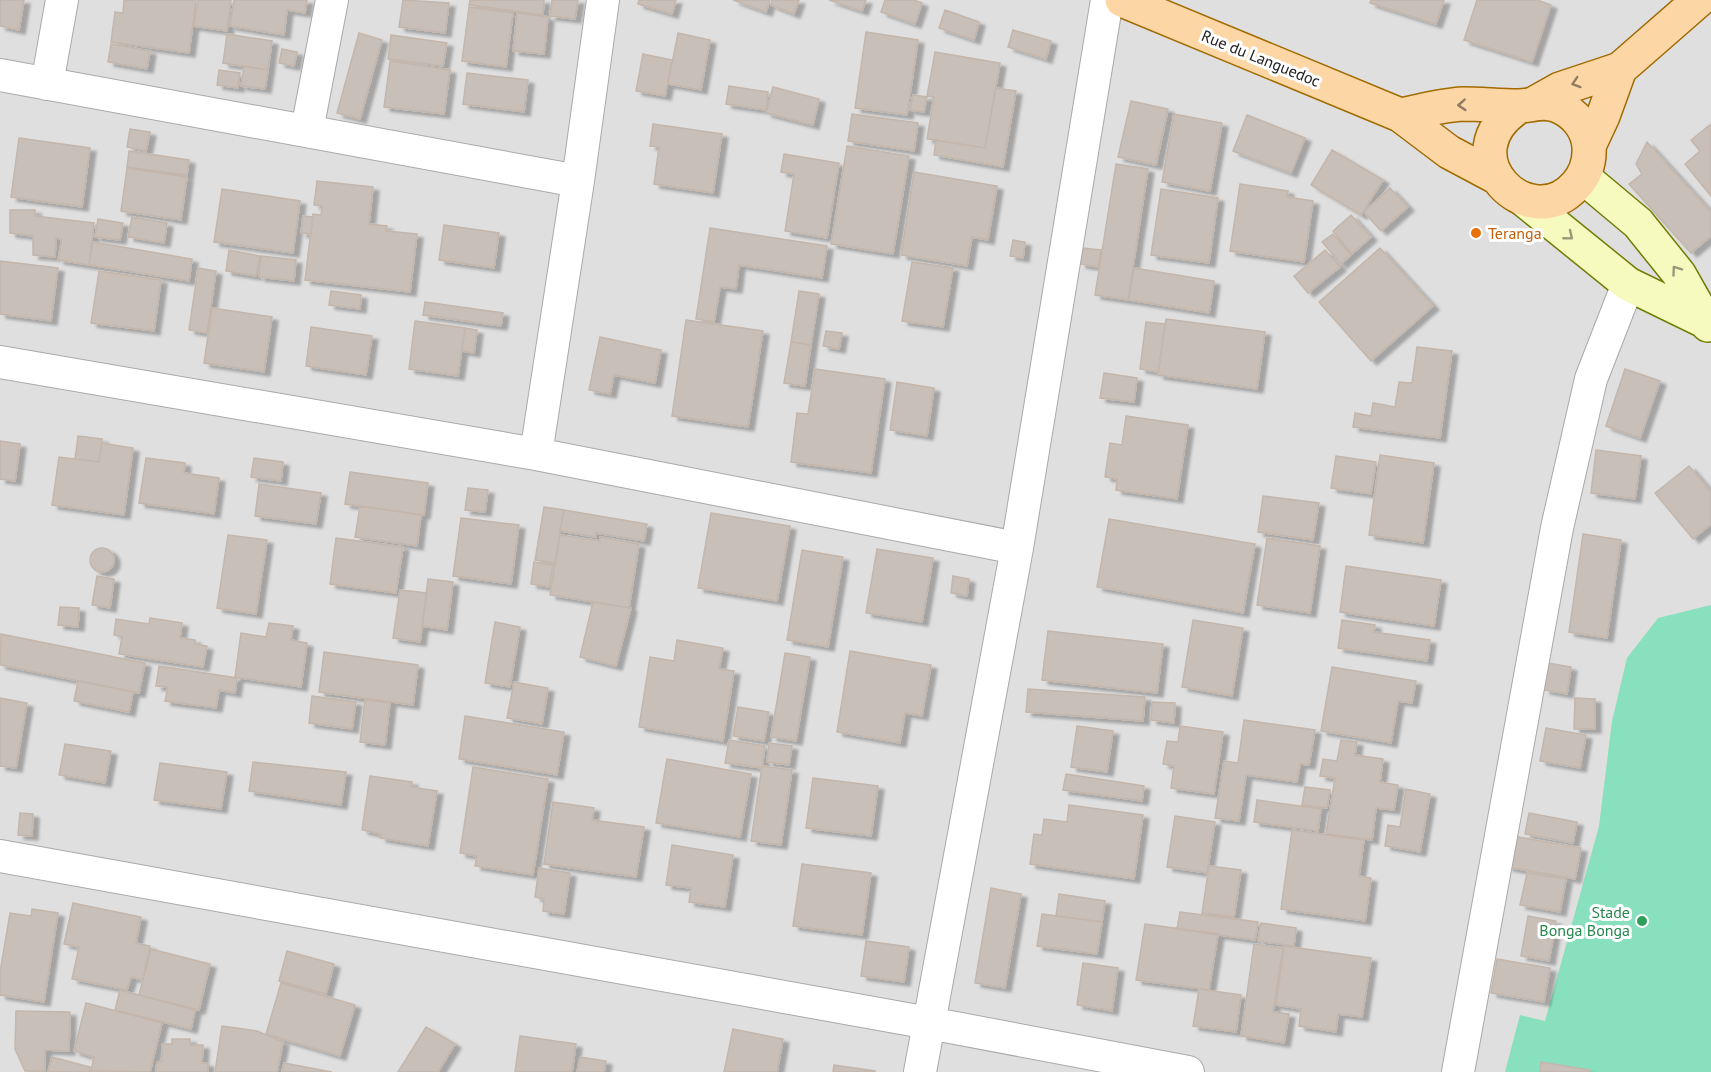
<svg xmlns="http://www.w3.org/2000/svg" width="1711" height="1072" viewBox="0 0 1711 1072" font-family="'PT Sans',sans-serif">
<defs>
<filter id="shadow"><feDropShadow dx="6" dy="4" stdDeviation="1.5" flood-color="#0004"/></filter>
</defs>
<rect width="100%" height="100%" fill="#f2efe9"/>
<!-- residential -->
<path fill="#e0dfdf" d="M0 0H1711V1072H0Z"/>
<!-- pitch -->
<path fill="#88e0be" d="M1711 605V1072H1505L1520 1015 1545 1021 1599 826 1612 721 1627 658 1658 618Z"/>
<!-- building -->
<path fill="#c7bfb8" stroke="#c4b6ab" stroke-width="1.5" filter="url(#shadow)" d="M0 0H24L19 30 0 26Z
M124 0H196L189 53 111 42 115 12 123 13Z
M198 0H231L227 31 194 26Z
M234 0H307L305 13 287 10 284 35 230 26Z
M403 0 449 3 445 33 399 27Z
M470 0H544L543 15 469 5Z
M552 0H578L575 19 550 16Z
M639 0H676L672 14 638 4Z
M733 0H770L766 12Z
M772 0H799L794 14 771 5Z
M829 0H866L862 11Z
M885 0H914L922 3 915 24 881 12Z
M1371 0H1444L1436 24 1370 3Z
M1477 0H1537L1551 5 1532 62 1464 40Z
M469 7 513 13 506 67 462 61Z
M945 10 979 22 974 40 939 28Z
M517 13 548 17 544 54 513 51Z
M1013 30 1051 41 1046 59 1008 47Z
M866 32 918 40 907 115 855 108Z
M359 33 382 40 360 119 337 113Z
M678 33 710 40 701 90 668 84Z
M227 34 272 41 268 70 223 63Z
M391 35 447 43 443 66 388 59Z
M111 44 150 51 147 69 108 62Z
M282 49 297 52 294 66 279 63Z
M935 52 1000 63 985 148 927 139 934 97 927 96Z
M643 54 672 60 665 96 636 91Z
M390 61 450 70 444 114 384 107Z
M244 66 268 70 265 89 241 86Z
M219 70 240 73 238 88 217 85Z
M467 73 528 80 524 112 463 104Z
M729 86 768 92 766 110 726 104Z
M773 87 819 99 813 125 766 113Z
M996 88 1016 91 1003 167 934 155 936 140 985 148Z
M913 95 927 97 924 112 910 110Z
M1131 101 1168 109 1156 165 1118 157Z
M852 114 918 123 914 151 848 141Z
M1174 114 1222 123 1210 191 1162 182Z
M1247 115 1305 138 1291 173 1233 151Z
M653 124 722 134 713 193 654 184 659 147 650 146Z
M1711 124V196L1685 164 1700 151 1691 140Z
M130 129 150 132 146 151 127 147Z
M19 138 90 148 82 207 11 197Z
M1647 142 1711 212V236L1691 253 1629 184 1642 174 1636 164Z
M847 146 909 156 893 254 831 244Z
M1332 150 1383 180 1361 215 1311 185Z
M129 151 189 160 187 175 127 167Z
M784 154 839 163 827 238 785 231 794 174 781 172Z
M1116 164 1148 169 1128 300 1095 295Z
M127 168 187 177 181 220 121 211Z
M914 172 997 186 988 240 972 237 967 266 901 255Z
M317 181 373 187 369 224 387 226 386 231 417 234 410 292 305 280 313 214 321 215 322 206 314 205Z
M1240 184 1288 191 1287 197 1313 201 1304 262 1230 251Z
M1390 188 1408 207 1381 231 1364 212Z
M222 189 300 201 293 253 214 242Z
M1161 189 1218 198 1209 263 1151 255Z
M10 210H35V216L94 223 89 265 58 260 62 239 56 238 55 257 33 255V236L10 233Z
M1351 215 1371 237 1352 254 1333 231Z
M303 216 313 217 311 234 301 233Z
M132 217 167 223 164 243 128 237Z
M98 219 123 223 120 240 95 237Z
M444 225 499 233 494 268 439 260Z
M710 228 827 246 822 278 739 265 736 289 720 287 714 322 696 319Z
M1333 234 1351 255 1341 264 1322 242Z
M1013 240 1025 242 1023 258 1010 256Z
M93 242 192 259 189 281 89 265Z
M1082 248 1101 250 1098 267 1080 264Z
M1380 248 1433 306 1371 361 1319 302Z
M229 250 260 256 256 276 226 271Z
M1325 250 1340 267 1308 293 1294 276Z
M261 256 296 260 294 281 259 277Z
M0 261 58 268 51 321 0 314Z
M912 262 953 268 943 327 902 321Z
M198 268 216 271 207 333 189 330Z
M1134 268 1214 281 1209 313 1129 300Z
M99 271 161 280 154 331 91 323Z
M331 291 361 295 360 309 329 305Z
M799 291 819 294 811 345 791 342Z
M425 302 503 313 501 326 423 315Z
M212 308 272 317 264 372 204 363Z
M1166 319 1265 332 1257 389 1158 375Z
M686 320 763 331 748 427 672 416Z
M415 321 465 328 458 376 409 369Z
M1146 322 1165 324 1158 372 1140 369Z
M311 327 372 336 366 375 306 366Z
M465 328 477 330 474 353 462 351Z
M826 331 842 333 839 349 823 346Z
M600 337 661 350 655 383 614 375 610 394 589 390Z
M791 342 811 345 805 386 784 383Z
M1417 347 1452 351 1440 438 1353 427 1355 413 1371 416 1373 403 1395 407 1399 382 1412 383Z
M815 369 885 379 871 473 791 462 797 413 808 414Z
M1625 369 1660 381 1640 438 1606 426Z
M1104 373 1137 378 1134 402 1100 398Z
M897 382 934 388 927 436 890 430Z
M1126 416 1188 425 1177 499 1116 490 1117 479 1105 477 1110 443 1122 445Z
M78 436 102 439 99 462 75 459Z
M0 441 20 444 15 481 0 479Z
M102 443 133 448 124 515 52 505 59 457 99 462Z
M1596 450 1641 456 1635 499 1591 493Z
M1380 455 1434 463 1423 543 1369 535Z
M1336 456 1376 462 1371 494 1331 488Z
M146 458 185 463 184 473 219 478 214 514 139 503Z
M254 458 283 462 281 481 251 477Z
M1689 466 1711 492V524L1693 539 1655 493Z
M350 472 428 483 424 515 345 504Z
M259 484 321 493 316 524 255 516Z
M468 488 488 490 485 512 465 510Z
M1263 496 1319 503 1313 540 1258 532Z
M360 506 421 515 417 546 355 537Z
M544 507 564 510 555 563 535 560Z
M564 510 647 524 644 541 596 533V537L560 531Z
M711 513 790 526 777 601 698 588Z
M461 518 519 525 511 584 453 576Z
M1109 519 1255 544 1243 613 1097 587Z
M1583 534 1621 540 1607 638 1569 632Z
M228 535 267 540 256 614 217 608Z
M560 535 600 541V537L639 544 629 608 550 595Z
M336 538 403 547 396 593 330 584Z
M1267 538 1320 546 1310 613 1257 605Z
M90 560a12 12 0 1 1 24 0a12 12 0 1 1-24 0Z
M877 549 933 558 922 622 866 613Z
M802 550 843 557 828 647 787 640Z
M534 562 553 565 549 587 531 584Z
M1346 566 1441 580 1434 626 1340 612Z
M97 576 114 579 110 608 92 605Z
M953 576 969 579 967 596 951 593Z
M428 579 453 582 447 630 422 626Z
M400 590 427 593 420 642 393 638Z
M593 602 631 608 616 666 580 657Z
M60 607 79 608 78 627 58 625Z
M150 618 182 623 180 638 195 640V644L207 646 203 667 119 654 122 637 114 635 116 619 149 624Z
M1193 620 1243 628 1232 696 1182 687Z
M1342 620 1375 625 1374 632 1430 640 1427 661 1338 648Z
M495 622 520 627 510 687 485 683Z
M269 623 293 626 291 640 307 643 301 687 235 677 241 633 266 637Z
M1048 631 1163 644 1157 693 1042 680Z
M1 634 145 663 139 693 0 665Z
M677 640 723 648 719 669 734 671 723 741 639 727 650 657 674 661Z
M850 651 931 665 922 716 905 713 900 743 837 732Z
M324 652 418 665 413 705 319 692Z
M785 653 810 657 796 741 771 737Z
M1548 663 1571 667 1567 694 1544 690Z
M159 666 237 678 235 693 219 690 216 708 165 701 168 687 156 686Z
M1332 667 1416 681 1412 703 1398 701 1391 743 1321 731Z
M78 681 133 692 129 712 74 701Z
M514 682 548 688 542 724 507 718Z
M1028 689 1145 697 1143 721 1026 712Z
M312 696 356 702 352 729 309 723Z
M0 698 27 703 16 768 0 766Z
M1575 698 1595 699V729H1574Z
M365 700 390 703 385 745 360 742Z
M1152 702 1175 703 1174 723 1151 720Z
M738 707 769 712 764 741 733 736Z
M465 716 564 732 557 775 459 759Z
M1244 720 1315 730 1309 765 1300 764 1297 782 1246 775 1239 821 1215 818 1224 761 1238 763Z
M1077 726 1113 731 1107 772 1071 767Z
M1180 726 1223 732 1214 794 1171 788 1174 766 1163 764 1167 741 1178 742Z
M1546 728 1586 735 1580 768 1540 761Z
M729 740 765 746 762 768 725 763Z
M1341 740 1357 742 1355 755 1383 759 1380 782 1398 785 1394 810 1376 808 1372 840 1326 834 1335 778 1320 776 1323 759 1337 761Z
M769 743 792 746 789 765 767 762Z
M65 744 111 751 105 783 59 775Z
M667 759 751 774 740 837 656 823Z
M253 762 346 772 341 805 249 791Z
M160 763 227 772 221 809 154 800Z
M762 766 792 770 781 845 751 841Z
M473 767 548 779 533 875 475 866 477 856 460 853Z
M1066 774 1144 786 1142 801 1063 790Z
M370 776 412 782 411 787 437 791 428 846 380 838 381 834 362 830Z
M813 778 878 786 871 836 806 828Z
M1305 787 1330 790 1327 808 1302 805Z
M1406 789 1430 794 1420 852 1385 846 1388 825 1400 827Z
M1257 800 1321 809 1318 831 1254 822Z
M553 802 594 808 592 820 644 827 636 877 544 864Z
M1069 805 1143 815 1134 879 1030 864 1034 834 1042 835 1044 819 1067 822Z
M20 813 33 814 32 836 18 835Z
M1529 813 1577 822 1573 843 1525 834Z
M1175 816 1215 822 1207 873 1167 867Z
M1292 830 1364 840 1359 876 1371 878 1365 921 1281 909Z
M1513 836 1581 848 1575 879 1507 867Z
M672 845 733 855 725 907 689 902 691 888 666 885Z
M802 864 871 873 862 935 793 926Z
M1209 866 1241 870 1234 917 1202 913Z
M539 868 570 873 564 914 543 911 544 899 535 897Z
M1527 873 1566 879 1560 912 1520 905Z
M991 888 1021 894 1005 988 975 983Z
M1059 894 1105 901 1102 922 1056 916Z
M73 903 141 917 136 943 150 946 143 980 131 977 127 990 72 979 79 947 64 944Z
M32 909 58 913 44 1002 0 995V972L10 913 31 916Z
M1180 912 1258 922 1255 940 1177 929Z
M1042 914 1102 922 1097 954 1037 946Z
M1528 916 1556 921 1549 961 1521 956Z
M1261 923 1296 928 1294 946 1258 941Z
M1145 924 1218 934 1209 990 1136 980Z
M866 941 909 947 904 982 861 976Z
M1254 944 1283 948 1273 1012 1289 1014 1284 1043 1241 1036Z
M1284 946 1371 958 1362 1017 1338 1014 1336 1032 1299 1026 1301 1009 1276 1005Z
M151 949 210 964 199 1010 139 995Z
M287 951 334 964 326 994 279 981Z
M1497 959 1550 968 1544 1002 1491 993Z
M1083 963 1118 968 1112 1011 1077 1005Z
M281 983 355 1005 340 1056 266 1034Z
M1199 989 1241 995 1236 1032 1193 1026Z
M120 990 195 1010 191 1029 115 1010Z
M86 1003 162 1023 150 1072 91 1071 94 1057 74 1051Z
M16 1011 70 1012 69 1051 45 1050V1071H25L15 1049Z
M222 1026 257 1031 283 1042 277 1072H215Z
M426 1027 455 1044 438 1072H398Z
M733 1029 783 1039 777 1072H724Z
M520 1036 576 1044 572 1072H515Z
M172 1039H190V1045H203L202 1063H208V1072H156L157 1062H162V1044H172Z
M52 1057 90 1067 89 1072H48Z
M580 1057 606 1061 604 1072H577Z
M1541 1062 1590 1070 1589 1072H1540Z
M284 1063 332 1072H282Z
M834 1065 875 1071V1072H833Z"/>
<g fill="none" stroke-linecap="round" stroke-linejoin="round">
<defs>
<path id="street" d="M0 75 578 181
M47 84 62 0
M307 130 332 0
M0 362 536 454 1017 548
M536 454 578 181 603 0
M0 856 929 1023 1188 1072
M920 1072 1017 548 1107 0
M1458 1072 1557 528 1591 379 1628 284"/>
<path id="secondary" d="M1583 177 1638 223 1679 274 1708 325
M1523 199 1628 284 1704 321"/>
<path id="primary" d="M1122 0 1400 115 1449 152 1496 177
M1535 103 1560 89 1620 69 1699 0
M1400 115C1421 111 1443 105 1463 104 1481 104 1500 106 1518 106 1532 106 1543 100 1558 106 1575 113 1588 129 1589 147 1590 162 1586 174 1576 185 1530 238 1444 155 1520 106
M1589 146 1603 116 1620 69"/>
</defs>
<!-- street casing -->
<use href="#street" stroke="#a9a9a9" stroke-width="34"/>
<!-- secondary casing -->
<use href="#secondary" stroke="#707d05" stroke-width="36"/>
<!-- primary casing -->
<use href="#primary" stroke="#a06b00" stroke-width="36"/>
<!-- street -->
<use href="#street" stroke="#fff" stroke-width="32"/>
<!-- secondary -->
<use href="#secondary" stroke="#f7fabf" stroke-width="33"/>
<!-- primary -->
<use href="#primary" stroke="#fcd6a4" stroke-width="33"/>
</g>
<!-- one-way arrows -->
<defs><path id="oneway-chevron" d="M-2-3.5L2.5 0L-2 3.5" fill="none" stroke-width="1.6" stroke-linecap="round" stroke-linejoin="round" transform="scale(1.5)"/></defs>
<g stroke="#8f7c63">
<use href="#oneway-chevron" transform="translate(1576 83) rotate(162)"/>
<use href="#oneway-chevron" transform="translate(1462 105) rotate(176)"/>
</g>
<g stroke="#979978">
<use href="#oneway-chevron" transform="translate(1569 236) rotate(39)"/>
<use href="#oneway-chevron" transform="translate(1676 270) rotate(-126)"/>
</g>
<!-- markers -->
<circle fill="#e8710a" stroke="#fff" stroke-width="2" cx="1476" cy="233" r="6"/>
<circle fill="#2e9e5b" stroke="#fff" stroke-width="2" cx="1642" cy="921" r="6"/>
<g text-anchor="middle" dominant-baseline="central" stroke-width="6" stroke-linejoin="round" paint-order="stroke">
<!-- street labels -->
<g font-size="16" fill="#222" stroke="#fff">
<text transform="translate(1261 58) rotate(22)">Rue du Languedoc</text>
</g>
<!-- food labels -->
<g font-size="16" fill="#c56008" stroke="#fff" text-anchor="start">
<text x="1488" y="233">Teranga</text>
</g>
<!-- leisure labels -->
<g font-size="16" fill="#27864d" stroke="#fff" text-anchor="end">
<text x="1630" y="912">Stade<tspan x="1630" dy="18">Bonga Bonga</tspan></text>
</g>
</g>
</svg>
